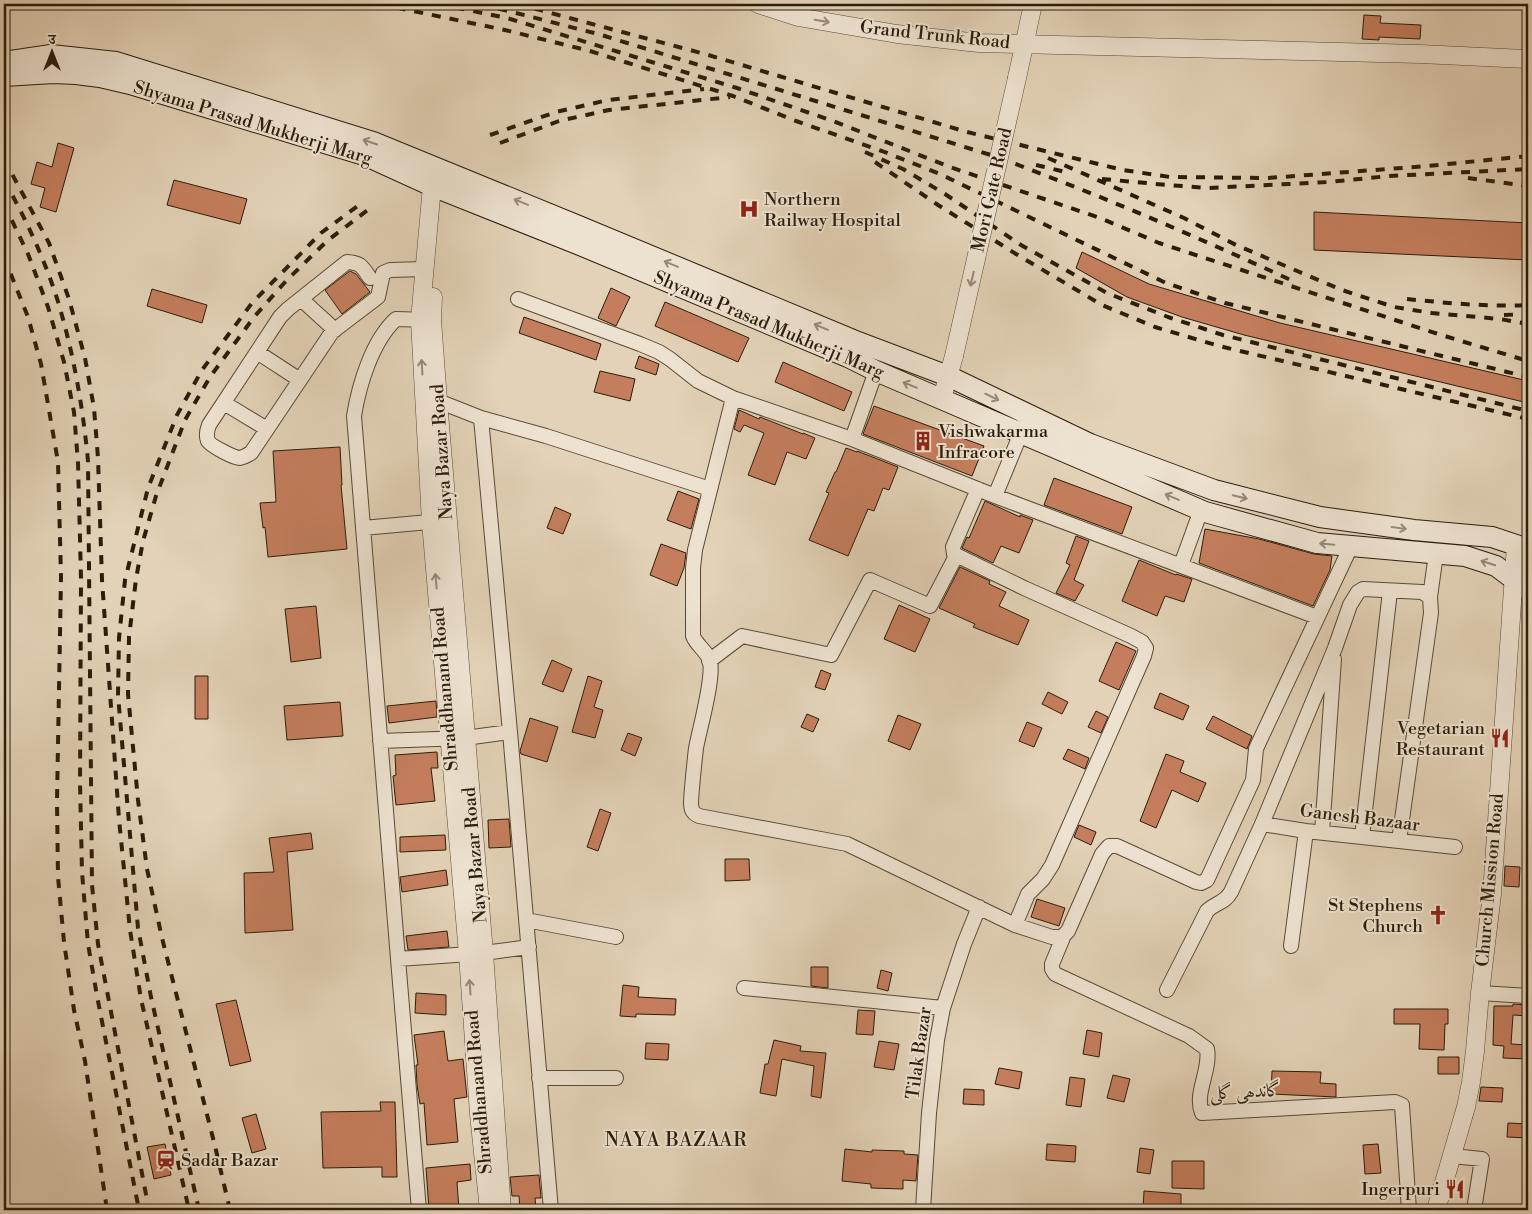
<svg xmlns="http://www.w3.org/2000/svg" width="1532" height="1214" viewBox="0 0 1532 1214" font-family="'Libre Bodoni',Amiri,'Noto Serif Devanagari',serif">
<rect width="100%" height="100%" fill="#e3d2b7"/>
<filter id="stains"><feTurbulence type="fractalNoise" baseFrequency=".004" numOctaves="4"/><feColorMatrix values="0 0 0 0 .2 0 0 0 0 .09 0 0 0 0 .02 0 0 0 .5 -.17"/></filter>
<radialGradient id="worn" r=".72"><stop offset=".6" stop-color="#630" stop-opacity="0"/><stop offset="1" stop-color="#630" stop-opacity=".3"/></radialGradient>
<!-- building -->
<path fill="#c57e5d" stroke="#2a1d0b" d="M1364 15 1381 16 1380 23 1421 25 1420 39 1379 37V40L1362 39Z
M58 143 74 148 56 212 40 207 45 188 31 184 37 162 52 167Z
M174 180 247 199 240 224 167 205Z
M1314 212 1528 223V260L1314 250Z
M1082 252 1149 284 1280 323 1528 381V403L1244 335 1182 317 1127 297 1076 268Z
M350 271 356 274 370 292 342 314 325 290Z
M611 288 630 297 616 326 598 318Z
M152 289 207 305 202 323 147 306Z
M665 302 749 338 738 362 655 326Z
M524 317 601 344 596 360 519 333Z
M639 356 659 364 656 375 635 368Z
M783 362 852 392 844 411 775 382Z
M600 371 635 379 630 401 594 392Z
M874 406 984 446 972 476 863 434Z
M739 410 759 419 760 417 803 434V433L815 438 806 459 787 452 775 485 748 475 764 433 744 425 740 432 734 429Z
M340 447 342 485H341L347 549 268 557 265 527 263 528 260 503 276 502 273 451Z
M846 448 857 452V451L898 467 889 490 883 488 874 511 868 509 848 556 809 540 829 493 826 492 835 472H836Z
M1054 478 1132 507 1122 534 1044 505Z
M678 491 699 499 691 529 667 520Z
M985 501 1020 517V515L1033 520 1019 553 1001 546 993 563 962 548 967 537 969 538Z
M555 507 571 514 563 534 547 528Z
M1205 529 1259 539 1314 554 1332 556 1330 570 1313 606 1199 563Z
M1076 536 1089 541 1074 580 1084 585 1075 601 1056 593 1070 565 1066 563Z
M661 544 686 553 684 568 677 586 650 575Z
M1139 560 1176 575V574L1192 579 1184 602 1165 596 1157 616 1122 601Z
M960 567 990 581 989 584 1006 592 999 606 1029 620 1018 645 973 627 975 624 939 608Z
M899 605 930 619 915 652 884 639Z
M316 606 321 658 291 662 285 609Z
M1116 642 1136 651 1119 690 1099 681Z
M552 660 572 669 563 692 542 684Z
M821 670 831 674 825 690 815 687Z
M195 676H208V719H195Z
M588 676 602 681 594 707 603 710 595 738 572 732Z
M1048 692 1068 702 1062 714 1042 704Z
M1160 693 1189 706 1183 720 1154 708Z
M436 701 437 717 389 723 387 706Z
M340 702 343 736 287 740 284 706Z
M1096 711 1108 717 1101 733 1088 727Z
M807 714 819 719 813 732 801 727Z
M898 715 921 724 910 750 888 741Z
M1213 716 1252 736 1247 749 1206 729Z
M530 718 558 727 547 762 521 754 520 751Z
M1027 722 1042 728 1034 747 1019 741Z
M628 733 642 738 635 756 621 750Z
M1068 749 1089 758 1085 769 1063 759Z
M437 752 438 768H431L435 801 396 805 393 776 396 775 395 755Z
M1166 754 1184 761 1180 772 1206 783 1198 802 1172 790 1156 828 1140 821Z
M600 809 611 813 598 851 587 847Z
M509 819 511 847 489 848 488 820Z
M1079 825 1096 832 1091 845 1074 837Z
M311 833 313 849 287 852 293 930 245 933 244 873 274 872 269 838Z
M445 835 446 850 400 852V837Z
M725 859H749L750 880 725 881Z
M1505 866 1520 867 1519 887 1504 886Z
M446 870 448 885 402 892 400 877Z
M1037 899 1065 908 1059 926 1031 917Z
M447 931 449 947 408 950 406 936Z
M811 967H828V988L811 986Z
M881 970 892 973 888 991 877 988Z
M623 985 639 987 638 997 676 999 675 1015 636 1014V1017L620 1016Z
M416 993 446 995V1015L415 1013Z
M236 1000 251 1061 230 1066 216 1004Z
M1513 1004 1528 1005V1016L1513 1015 1511 1044 1528 1045V1059L1503 1058 1504 1046 1493 1045 1494 1006H1513Z
M1394 1009H1448V1024H1445L1444 1050 1419 1049 1420 1024H1394Z
M858 1010 875 1011 873 1035 856 1034Z
M1087 1030 1102 1033 1099 1057 1083 1054Z
M444 1031 448 1061 463 1059 467 1097 454 1099 458 1142 427 1145 424 1103 420 1104 417 1085 416 1065H418L414 1035Z
M774 1040 801 1046 800 1051 826 1053 821 1098 811 1096 814 1066 782 1059 776 1096 760 1093 765 1064H768Z
M879 1041 899 1044 894 1070 874 1067Z
M646 1043 669 1044 668 1060 645 1059Z
M1438 1057H1459V1074H1438Z
M999 1068 1022 1072 1019 1089 995 1084Z
M1272 1071 1321 1072 1320 1083 1336 1084V1097L1271 1094Z
M1113 1075 1130 1079 1124 1102 1107 1098Z
M1070 1077 1085 1079 1081 1107 1066 1105Z
M1481 1087 1503 1088 1502 1102 1479 1101Z
M964 1089 984 1090V1105L963 1104Z
M380 1102H395L397 1177H382V1167L323 1168 321 1112 381 1111Z
M256 1114 266 1149 252 1153 242 1118Z
M1508 1123 1528 1124V1138L1507 1137Z
M165 1144 171 1175 154 1179 147 1147Z
M1047 1144 1076 1146 1075 1162 1046 1160Z
M1378 1144 1381 1173 1365 1174 1363 1145Z
M1140 1148 1154 1150 1150 1174 1137 1172Z
M845 1149 872 1152V1150L904 1151V1154L918 1155 916 1181 903 1180V1189L871 1188V1184L842 1181Z
M1172 1161H1204V1189L1172 1188Z
M470 1164 471 1180 457 1182 459 1210H429L426 1168Z
M539 1175 541 1198H535L536 1210H520L519 1196H512L510 1177Z
M1144 1191 1181 1194V1210H1143Z"/>
<g fill="none" stroke-linecap="round" stroke-linejoin="round">
<defs>
<path id="minor" d="M370 278C362 267 362 263 347 262L288 309 280 317 209 425C207 430 206 436 208 441 211 446 234 458 240 458 245 457 247 455 251 453L332 332 378 297 383 273 390 270 424 269
M301 299 335 330
M518 299 640 344 659 352 670 359 698 381 733 398 852 439 995 496 1317 617
M257 352 300 380
M733 398 695 550 693 568V636C697 646 707 651 710 661 714 679 700 727 696 748 694 766 692 784 691 802 691 809 692 813 699 816L847 844 1015 925 1052 937H1060L1064 935 1068 931 1102 854 1109 846H1117L1196 882 1201 883 1207 880 1253 780 1256 749 1260 740 1351 546
M438 401 481 418 546 436 710 489
M224 403 267 429
M481 418 510 732 551 1210
M852 439 876 371
M978 489 953 547 954 554 1024 588 1131 636 1142 642 1146 648 1144 656 1052 865 1043 879 1028 894 1015 925
M995 496 1021 433
M363 528 440 521
M1181 565 1201 510
M1430 597 1436 554
M709 661 742 636 831 655 870 580 930 606 956 556
M380 741 465 738 510 732
M1262 824 1306 831 1455 847
M1322 833 1334 659
M1362 837 1390 591
M526 920 616 937
M1064 935 1052 964V969L1055 974 1189 1036 1207 1049C1211 1070 1194 1093 1202 1113L1395 1102 1402 1105 1409 1210
M1291 946 1306 831
M398 959 484 953 529 947
M744 988 943 1008
M1167 990 1207 911C1216 902 1224 904 1231 892L1262 824 1335 648 1350 605 1358 592 1363 589 1422 592 1430 597 1431 613 1399 841
M1480 993 1528 996
M539 1078H616
M1452 1156 1482 1159 1474 1210
M419 1210 398 959 354 416C359 385 372 341 396 319L429 320
M923 1210 929 1113 937 1040 943 1008 964 944 979 907"/>
<path id="tertiary" d="M758 4 798 17 897 34 979 43 1420 54 1528 59
M1017 78 1033 4
M438 176 432 186 420 320 431 522 468 954 479 1114 489 1210
M433 297 432 320 438 401 484 953 502 1210
M942 398 954 356
M1436 1210 1466 1107 1471 1082 1475 1051 1480 993 1492 894 1516 545"/>
<path id="secondary" d="M4 62 51 55 116 62 373 142 581 227 853 340 948 376 1090 444 1214 490 1320 517 1414 530 1492 537 1528 549
M4 76 53 73 76 74 100 77 130 84 364 155 432 186 580 245 848 357 876 371 1205 512 1317 543 1465 556 1496 566 1528 590"/>
</defs>
<!-- minor casing -->
<use href="#minor" stroke="#584a36" stroke-width="16"/>
<!-- tertiary casing -->
<use href="#tertiary" stroke="#584a36" stroke-width="19"/>
<!-- secondary casing -->
<use href="#secondary" stroke="#2a1d0b" stroke-width="22"/>
<!-- minor -->
<use href="#minor" stroke="#ede2d0" stroke-width="14"/>
<!-- tertiary -->
<use href="#tertiary" stroke="#ede2d0" stroke-width="18"/>
<!-- secondary -->
<use href="#secondary" stroke="#ede2d0" stroke-width="20"/>
<!-- rail -->
<path stroke="#2a1d0b" stroke-width="4" stroke-dasharray="9 9" stroke-linecap="butt" d="M379 4 505 30 590 51 733 96 796 121 882 151 940 174 1166 283 1225 303 1528 377
M438 4 507 18 737 88 833 121 950 167 1100 218 1159 243 1438 334 1528 361
M481 4 598 34 994 156C1095 193 1195 236 1293 281
M517 4 705 54 967 132 1123 170 1170 177 1268 178 1428 166 1528 156
M490 135 556 112 608 100 704 89
M500 143 559 121 609 110 730 97
M865 152 903 169 945 194 1021 245 1107 293 1168 317 1223 335 1528 411
M1048 158 1184 218 1236 245 1342 290 1394 307 1432 313 1500 319 1528 324
M4 159 49 243 69 299 85 358 94 408 98 458 102 580 119 819 130 930 141 999 189 1210
M875 162 938 205 1016 254 1102 305 1155 327 1219 346 1528 419
M1036 165 1070 173
M1468 178 1528 186
M1102 179 1168 185 1208 188 1329 182 1389 176 1528 169
M4 180C26 219 46 262 59 305 74 356 83 408 88 461L92 885 98 944 149 1210
M4 204 28 254 48 307 64 362 74 412 78 463 81 578 80 783 82 872 88 944 97 996 139 1210
M4 257 28 317 41 364 58 462 61 577 57 801 58 877 64 942 74 1010 85 1061 107 1210
M1407 299C1447 303 1488 307 1528 305
M1504 315 1528 314
M199 1210 151 997 138 928 118 695 119 638 125 580 148 488 177 415 202 370 252 303 321 233 363 202
M230 1210 215 1146 162 938 147 869 138 800 128 694 129 637 136 579 143 541 156 496 185 420 210 377 254 317 286 281 327 241 369 209"/>
<defs>
<path id="tertiary-bridge" d="M954 356 1017 78"/>
</defs>
<!-- tertiary-bridge casing -->
<use href="#tertiary-bridge" stroke="#584a36" stroke-width="19" stroke-linecap="butt"/>
<!-- tertiary-bridge -->
<use href="#tertiary-bridge" stroke="#ede2d0" stroke-width="18"/>
</g>
<!-- one-way arrows -->
<defs><path id="oneway-shaft" d="M-6 0H5M1.5-3L5.5 0L1.5 3" fill="none" stroke-width="1.6" stroke-linecap="round" stroke-linejoin="round" transform="scale(1.25)"/></defs>
<g stroke="#958977">
<use href="#oneway-shaft" transform="translate(822 21) rotate(10)"/>
<use href="#oneway-shaft" transform="translate(370 142) rotate(-161)"/>
<use href="#oneway-shaft" transform="translate(521 202) rotate(-158)"/>
<use href="#oneway-shaft" transform="translate(671 264) rotate(-157)"/>
<use href="#oneway-shaft" transform="translate(972 279) rotate(103)"/>
<use href="#oneway-shaft" transform="translate(821 327) rotate(-157)"/>
<use href="#oneway-shaft" transform="translate(422 367) rotate(-93)"/>
<use href="#oneway-shaft" transform="translate(910 385) rotate(-158)"/>
<use href="#oneway-shaft" transform="translate(992 397) rotate(26)"/>
<use href="#oneway-shaft" transform="translate(1172 497) rotate(-157)"/>
<use href="#oneway-shaft" transform="translate(1240 497) rotate(14)"/>
<use href="#oneway-shaft" transform="translate(1399 528) rotate(8)"/>
<use href="#oneway-shaft" transform="translate(1327 544) rotate(-175)"/>
<use href="#oneway-shaft" transform="translate(1488 563) rotate(-162)"/>
<use href="#oneway-shaft" transform="translate(436 581) rotate(-95)"/>
<use href="#oneway-shaft" transform="translate(470 987) rotate(-94)"/>
</g>
<!-- icons -->
<defs>
<symbol id="hospital-bare" viewBox="-9 -9 18 18"><path d="M-5-5h3v3.5h4V-5h3V5h-3V1.5h-4V5h-3Z" fill="#8f2418" stroke="#ede2d0" stroke-width="2.5" paint-order="stroke"/></symbol>
<symbol id="building-bare" viewBox="-9 -9 18 18"><path d="M-4-6H4V6H1V3H-1V6H-4ZM-2.5-4.3h1.7v1.8h-1.7ZM.8-4.3h1.7v1.8H.8ZM-2.5-1h1.7V.8h-1.7ZM.8-1h1.7V.8H.8Z" fill="#8f2418" stroke="#ede2d0" stroke-width="2.5" paint-order="stroke"/></symbol>
<symbol id="restaurant-bare" viewBox="-9 -9 18 18"><path d="M-5-6h1v4h1v-4h1v4h1v-4h1v5L-1.5 .5V6h-2V.5L-5-1ZM5-6V6H3V1.5H1.5Q1.5-4 5-6Z" fill="#8f2418" stroke="#ede2d0" stroke-width="2.5" paint-order="stroke"/></symbol>
<symbol id="church-bare" viewBox="-9 -9 18 18"><path d="M-1.2-6h2.4v3.5h3.3v2.4h-3.3V6h-2.4V-.1h-3.3v-2.4h3.3Z" fill="#8f2418" stroke="#ede2d0" stroke-width="2.5" paint-order="stroke"/></symbol>
<symbol id="station-bare" viewBox="-9 -9 18 18"><path d="M-3-6H3Q5-6 5-4V2Q5 4 3 4L4.5 6H3L1.5 4h-3L-3 6H-4.5L-3 4Q-5 4-5 2V-4Q-5-6-3-6ZM-3.5-4v3h7v-3ZM-3.5 1v1.5H-2V1ZM2 1v1.5H3.5V1Z" fill="#8f2418" stroke="#ede2d0" stroke-width="2.5" paint-order="stroke"/></symbol>
</defs>
<g fill-rule="evenodd">
<use href="#hospital-bare" x="735" y="195" width="28" height="28"/>
<use href="#building-bare" x="909" y="427" width="28" height="28"/>
<use href="#restaurant-bare" x="1486" y="724" width="28" height="28"/>
<use href="#church-bare" x="1424" y="901" width="28" height="28"/>
<use href="#station-bare" x="152" y="1146" width="28" height="28"/>
<use href="#restaurant-bare" x="1441" y="1175" width="28" height="28"/>
</g>
<g text-anchor="middle" dominant-baseline="central" stroke-width="4" stroke-linejoin="round" paint-order="stroke">
<!-- street labels -->
<g font-size="18" fill="#2a1d0b" stroke="#ede2d0">
<text transform="translate(935 35) rotate(6)">Grand Trunk Road</text>
<text transform="translate(253 123) rotate(17)">Shyama Prasad Mukherji Marg</text>
<text transform="translate(992 190) rotate(-77)">Mori Gate Road</text>
<text transform="translate(769 325) rotate(23)">Shyama Prasad Mukherji Marg</text>
<text transform="translate(442 452) rotate(-94)">Naya Bazar Road</text>
<text transform="translate(445 689) rotate(-95)">Shraddhanand Road</text>
<text transform="translate(1360 818) rotate(7)">Ganesh Bazaar</text>
<text transform="translate(475 855) rotate(-95)">Naya Bazar Road</text>
<text transform="translate(1490 880) rotate(-85)">Church Mission Road</text>
<text transform="translate(919 1053) rotate(-82)">Tilak Bazar</text>
<text transform="translate(479 1092) rotate(-95)">Shraddhanand Road</text>
<text transform="translate(1245 1092) rotate(-3)">گاندھی گلی</text>
</g>
<!-- poi labels -->
<g font-size="18" fill="#2a1d0b" stroke="#ede2d0" text-anchor="start">
<text x="764" y="199">Northern<tspan x="764" dy="21">Railway Hospital</tspan></text>
<text x="938" y="431">Vishwakarma<tspan x="938" dy="21">Infracore</tspan></text>
<text x="1485" y="728" text-anchor="end">Vegetarian<tspan x="1485" dy="21">Restaurant</tspan></text>
<text x="1423" y="905" text-anchor="end">St Stephens<tspan x="1423" dy="21">Church</tspan></text>
<text x="181" y="1160">Sadar Bazar</text>
<text x="1440" y="1189" text-anchor="end">Ingerpuri</text>
</g>
<!-- neighbourhood labels -->
<g font-size="19" letter-spacing="1" fill="#2a1d0b" stroke="#ede2d0">
<text x="676" y="1140">NAYA BAZAAR</text>
</g>
</g>
<!-- margin -->
<rect width="1532" height="1214" fill="none" stroke="#e3d2b7" stroke-width="20"/>
<rect x="5" y="5" width="1522" height="1204" fill="none" stroke="#2a1d0b" stroke-width="2.5"/>
<rect x="10" y="10" width="1512" height="1194" fill="none" stroke="#2a1d0b"/>
<!-- north arrow -->
<g transform="translate(52 52)" stroke="#ede2d0" stroke-width="4" paint-order="stroke">
<path d="M0-4L9 19L0 12L-9 19Z" fill="#2a1d0b"/>
<text y="-8" font-size="14" font-weight="bold" text-anchor="middle" fill="#2a1d0b">उ</text>
</g>
<rect width="100%" height="100%" filter="url(#stains)"/>
<rect width="100%" height="100%" fill="url(#worn)"/>
</svg>
